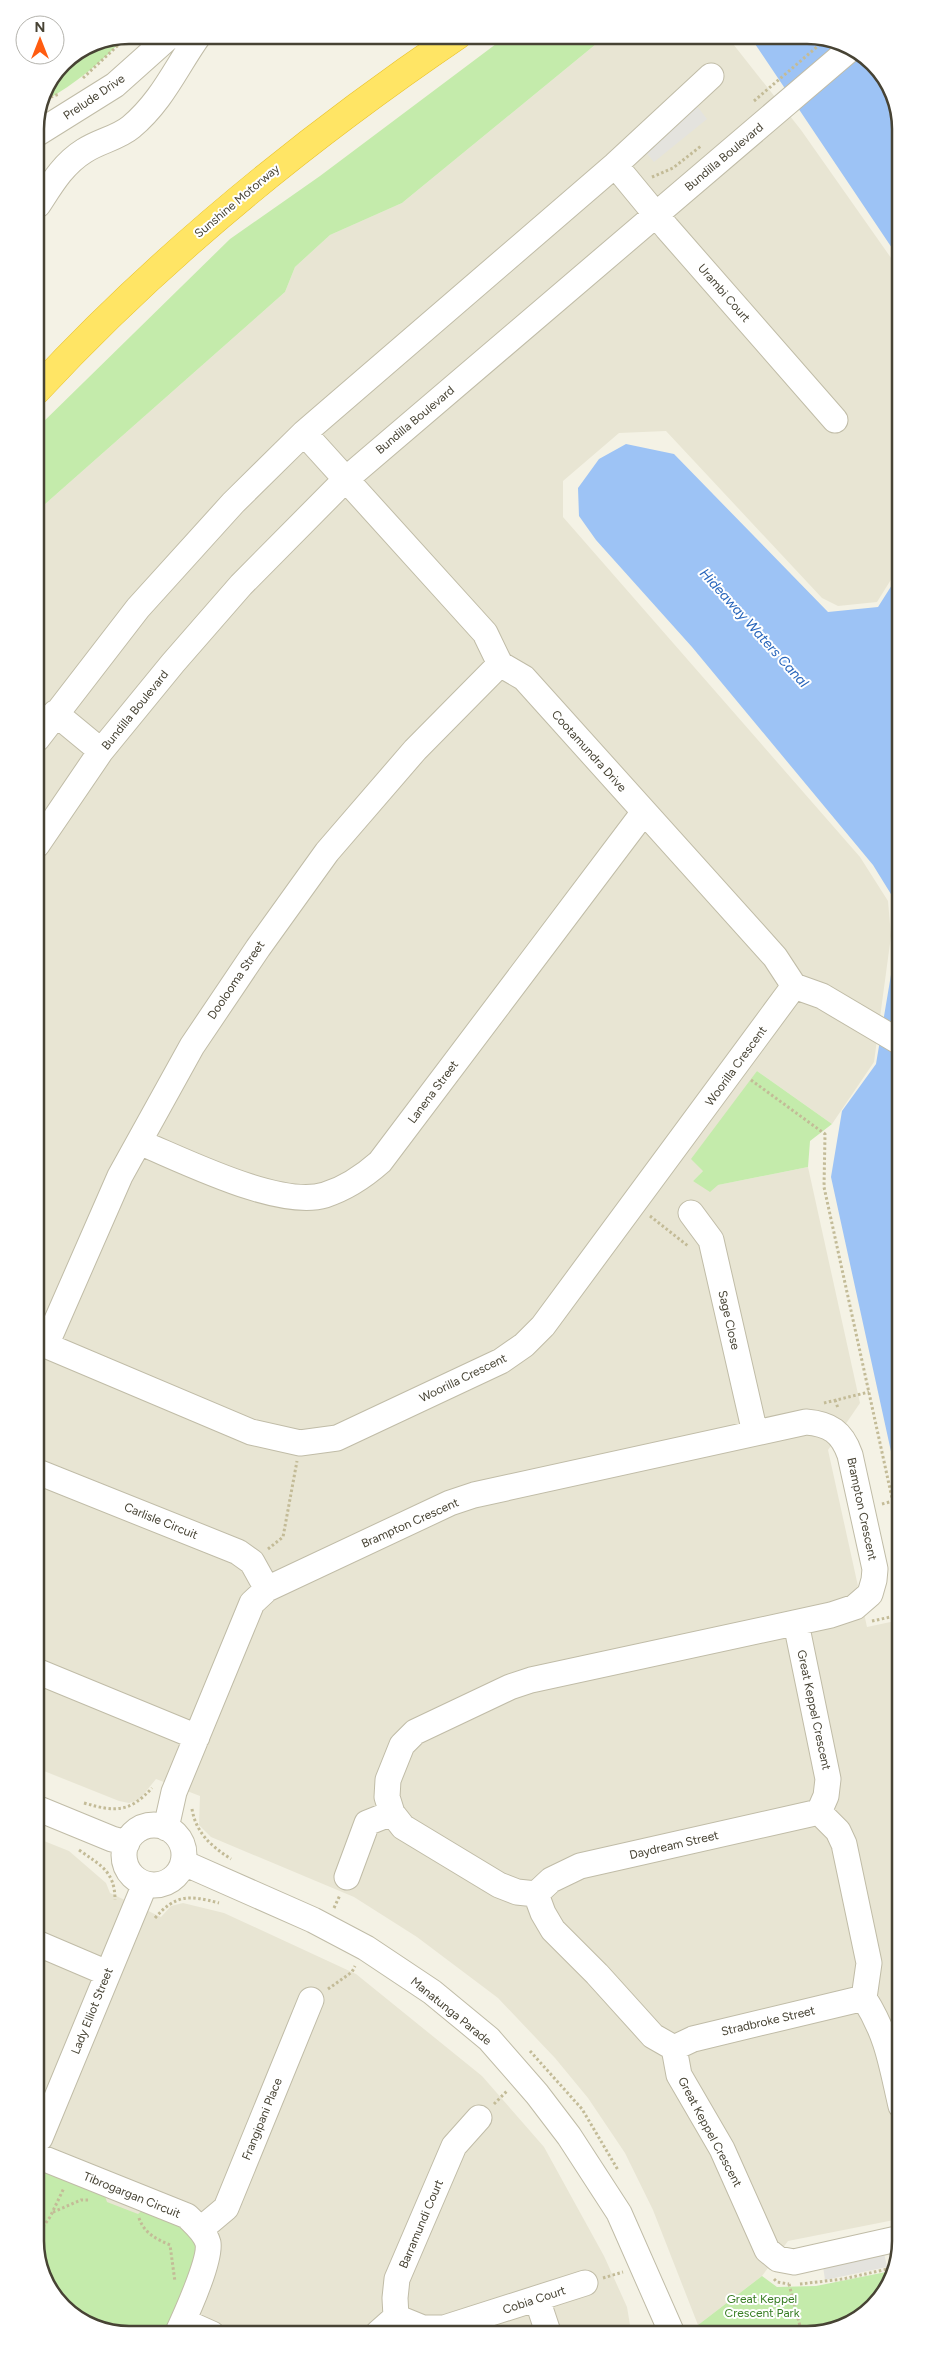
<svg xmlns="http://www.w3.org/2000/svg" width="936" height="2370" viewBox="0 0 936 2370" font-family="Figtree,sans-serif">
<rect width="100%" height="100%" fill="#f4f2e5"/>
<!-- residential -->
<path fill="#e8e5d3" d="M607 35H726L801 130 896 265 897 570 877 602 838 606 822 598 666 431 619 433 563 481V517L860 857 888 901 891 936 874 1062 832 1124 757 1071 703 1171 693 1181 718 1185 808 1167 860 1403 828 1450 867 1627 900 1620 901 2207 894 2220 788 2241 762 2276 698 2325 653 2210 625 2153 588 2098 555 2058 498 1998 417 1937 354 1897 211 1837 199 1825 200 1796 156 1779 139 1800 129 1803 119 1801 39 1769 36 516 44 505 285 292 295 267 330 235 402 203Z
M39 1839 69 1851 106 1883 110 1893 161 1917 171 1906 183 1903 224 1913 356 1974 482 2076 544 2147 604 2256 627 2307 631 2331 122 2335 71 2315 40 2271Z"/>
<!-- green -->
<path fill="#c4ebab" d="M127 35C103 61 75 84 45 101L63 62 93 42Z
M508 35H607L402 203 330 235 295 267 285 292 44 505 36 516V429L230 239 320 176Z
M757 1071 832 1124 810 1141 808 1167 718 1185 710 1192 693 1181 703 1171 691 1159Z
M40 2167 104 2193 107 2202 138 2214 144 2209 181 2225 198 2244 197 2258 166 2334 122 2335 71 2315 40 2271Z
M891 2271 882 2298 837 2330 703 2331 698 2325 762 2276 777 2287 816 2286Z"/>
<!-- parking -->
<path fill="#e4e3de" d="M697 106 707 119 654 162 644 150Z
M884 2253 887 2267 825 2280 823 2266Z"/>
<!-- water -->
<path fill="#9dc3f5" d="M749 35H814L865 55 896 99V254Z
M626 444 674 454 828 612 878 607 897 577 898 932 894 899 873 865 692 647 596 540 579 516 578 488 599 459Z
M898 933 899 1488 831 1177 842 1111 876 1064Z"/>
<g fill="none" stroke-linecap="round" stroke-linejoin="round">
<defs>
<path id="minor" d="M35 135 115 85 171 35
M615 165 667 228 835 420
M38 205C51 185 63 164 84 151 99 141 118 138 131 127 163 100 176 67 199 35
M304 433 485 633 500 664 524 678 775 957 794 986 822 996 898 1041
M55 713 101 751
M37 739 138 608 233 503 304 433 615 165 711 76
M37 845 101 751 173 663 241 585 345 480 850 49
M139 1142C183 1160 279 1209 325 1195 347 1188 363 1177 380 1162L644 812
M691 1213 711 1240 755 1433
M38 1342 251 1432 300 1443 337 1438 501 1361 524 1345 543 1326 794 986
M46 1345 120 1176 192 1046 258 948 327 852 415 750 500 664
M38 1472 238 1552 252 1562 267 1589
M796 1623 828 1779 826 1796 819 1812 838 1831 844 1844 869 1963 864 1998C888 2036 891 2063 901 2106
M39 1672 197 1737
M39 1809 112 1839 127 1843
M124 1855a30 30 0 1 1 60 0a30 30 0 1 1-60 0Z
M166 1828 174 1792 252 1603 267 1589 450 1503 474 1495 806 1422C830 1424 842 1432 850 1455L875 1569 874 1580 870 1594 855 1607 831 1615 531 1680 510 1687 415 1732 402 1745 388 1780 387 1797 392 1813 403 1827 499 1885 517 1892 536 1894
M184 1863 313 1920 366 1948 432 1992 489 2039 537 2094 569 2136 619 2213 671 2331
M347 1877 367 1823 392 1813
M536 1894 543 1913 553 1930 597 1974 653 2036 674 2048 679 2075 722 2149 767 2250 778 2259 794 2262 901 2238
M536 1894 551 1880 580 1866 819 1812
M39 1944 107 1973
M674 2048 693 2039 864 1998
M40 2138 145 1884
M40 2157 187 2216C195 2224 205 2232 208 2243 211 2260 185 2317 177 2334
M201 2229 226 2208 311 2000
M537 2299 548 2332
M396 2317 423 2328H444L585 2283
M183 2321 212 2334
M378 2333 396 2317 395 2298 397 2279 454 2146 479 2118"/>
<path id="highway" d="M36 391C162 255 305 139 458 35"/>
</defs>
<!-- minor casing -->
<use href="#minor" stroke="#c0bca7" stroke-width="27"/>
<!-- highway casing -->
<use href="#highway" stroke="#e9c22b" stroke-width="29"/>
<!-- path -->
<path stroke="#c3bb97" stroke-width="3" stroke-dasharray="2.5 2.5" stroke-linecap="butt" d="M83 78 129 35
M46 99 59 94
M754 101 825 40
M652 177 673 168 701 146
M751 1080 825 1134 824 1187 899 1530
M650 1216 688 1246
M835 1400 838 1408
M824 1403 869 1392
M882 1504 893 1501
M268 1549 283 1537 297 1461
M872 1621 900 1615
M84 1803C115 1812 129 1813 152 1788
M192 1809C196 1833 211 1846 231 1859
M79 1850C100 1865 115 1871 115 1900
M334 1908 340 1895
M155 1918C176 1894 189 1895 219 1903
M328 1989 352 1972 355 1966
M530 2051 582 2109 618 2170
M494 2104 507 2091
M53 2212 81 2200H89
M139 2218C144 2233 156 2239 170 2245L175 2282
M40 2231 50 2217 64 2188
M603 2278 623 2272
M774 2279 777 2282 789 2284
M789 2284 801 2330
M800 2284 843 2279 892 2268
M151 2335 157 2327"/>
<!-- minor -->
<use href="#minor" stroke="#fff" stroke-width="25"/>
<!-- highway -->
<use href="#highway" stroke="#ffe565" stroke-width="28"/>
</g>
<g text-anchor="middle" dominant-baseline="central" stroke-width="4" stroke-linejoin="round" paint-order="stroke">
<!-- street labels -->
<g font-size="12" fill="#474334" stroke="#fff">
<text transform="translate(94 97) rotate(-34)">Prelude Drive</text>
<text transform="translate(724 157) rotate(-40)">Bundilla Boulevard</text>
<text transform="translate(237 201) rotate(-40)">Sunshine Motorway</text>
<text transform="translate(724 293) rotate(49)">Urambi Court</text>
<text transform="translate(415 420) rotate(-40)">Bundilla Boulevard</text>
<text transform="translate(135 710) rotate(-51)">Bundilla Boulevard</text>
<text transform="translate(589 751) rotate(48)">Cootamundra Drive</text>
<text transform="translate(236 980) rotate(-56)">Doolooma Street</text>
<text transform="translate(736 1066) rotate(-54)">Woorilla Crescent</text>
<text transform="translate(433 1092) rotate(-53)">Lanena Street</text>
<text transform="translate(729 1320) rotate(77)">Sage Close</text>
<text transform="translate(463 1378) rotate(-26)">Woorilla Crescent</text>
<text transform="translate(862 1509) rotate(78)">Brampton Crescent</text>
<text transform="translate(161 1521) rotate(22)">Carlisle Circuit</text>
<text transform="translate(410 1523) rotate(-24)">Brampton Crescent</text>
<text transform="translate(814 1710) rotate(78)">Great Keppel Crescent</text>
<text transform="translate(674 1845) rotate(-13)">Daydream Street</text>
<text transform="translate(92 2011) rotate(-68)">Lady Elliot Street</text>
<text transform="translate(451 2011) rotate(39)">Manatunga Parade</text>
<text transform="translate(768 2021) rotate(-13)">Stradbroke Street</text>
<text transform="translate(262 2119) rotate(-68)">Frangipani Place</text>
<text transform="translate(710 2132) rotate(62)">Great Keppel Crescent</text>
<text transform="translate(132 2195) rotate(22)">Tibrogargan Circuit</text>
<text transform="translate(421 2224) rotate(-67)">Barramundi Court</text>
<text transform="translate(534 2300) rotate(-18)">Cobia Court</text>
</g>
<!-- park labels -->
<g font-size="12" fill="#377d23" stroke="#fff">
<text x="762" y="2299">Great Keppel<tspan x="762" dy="14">Crescent Park</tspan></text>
</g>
<!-- water labels -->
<g font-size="14" font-style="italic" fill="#2664bb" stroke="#fff">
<text transform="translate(754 628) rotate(48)">Hideaway Waters Canal</text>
</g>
</g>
<!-- crop -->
<path d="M0 0H936V2370H0ZM129 44H807A85 85 0 0 1 892 129V2241A85 85 0 0 1 807 2326H129A85 85 0 0 1 44 2241V129A85 85 0 0 1 129 44Z" fill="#fff" fill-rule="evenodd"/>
<path fill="none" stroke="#474334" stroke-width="2.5" d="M129 44H807A85 85 0 0 1 892 129V2241A85 85 0 0 1 807 2326H129A85 85 0 0 1 44 2241V129A85 85 0 0 1 129 44Z"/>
<!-- north arrow -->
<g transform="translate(40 40)"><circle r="24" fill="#ffffff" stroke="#b5b4ae"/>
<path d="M0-4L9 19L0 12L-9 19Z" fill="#ff5c11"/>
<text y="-8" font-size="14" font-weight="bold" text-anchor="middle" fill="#474334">N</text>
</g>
</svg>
